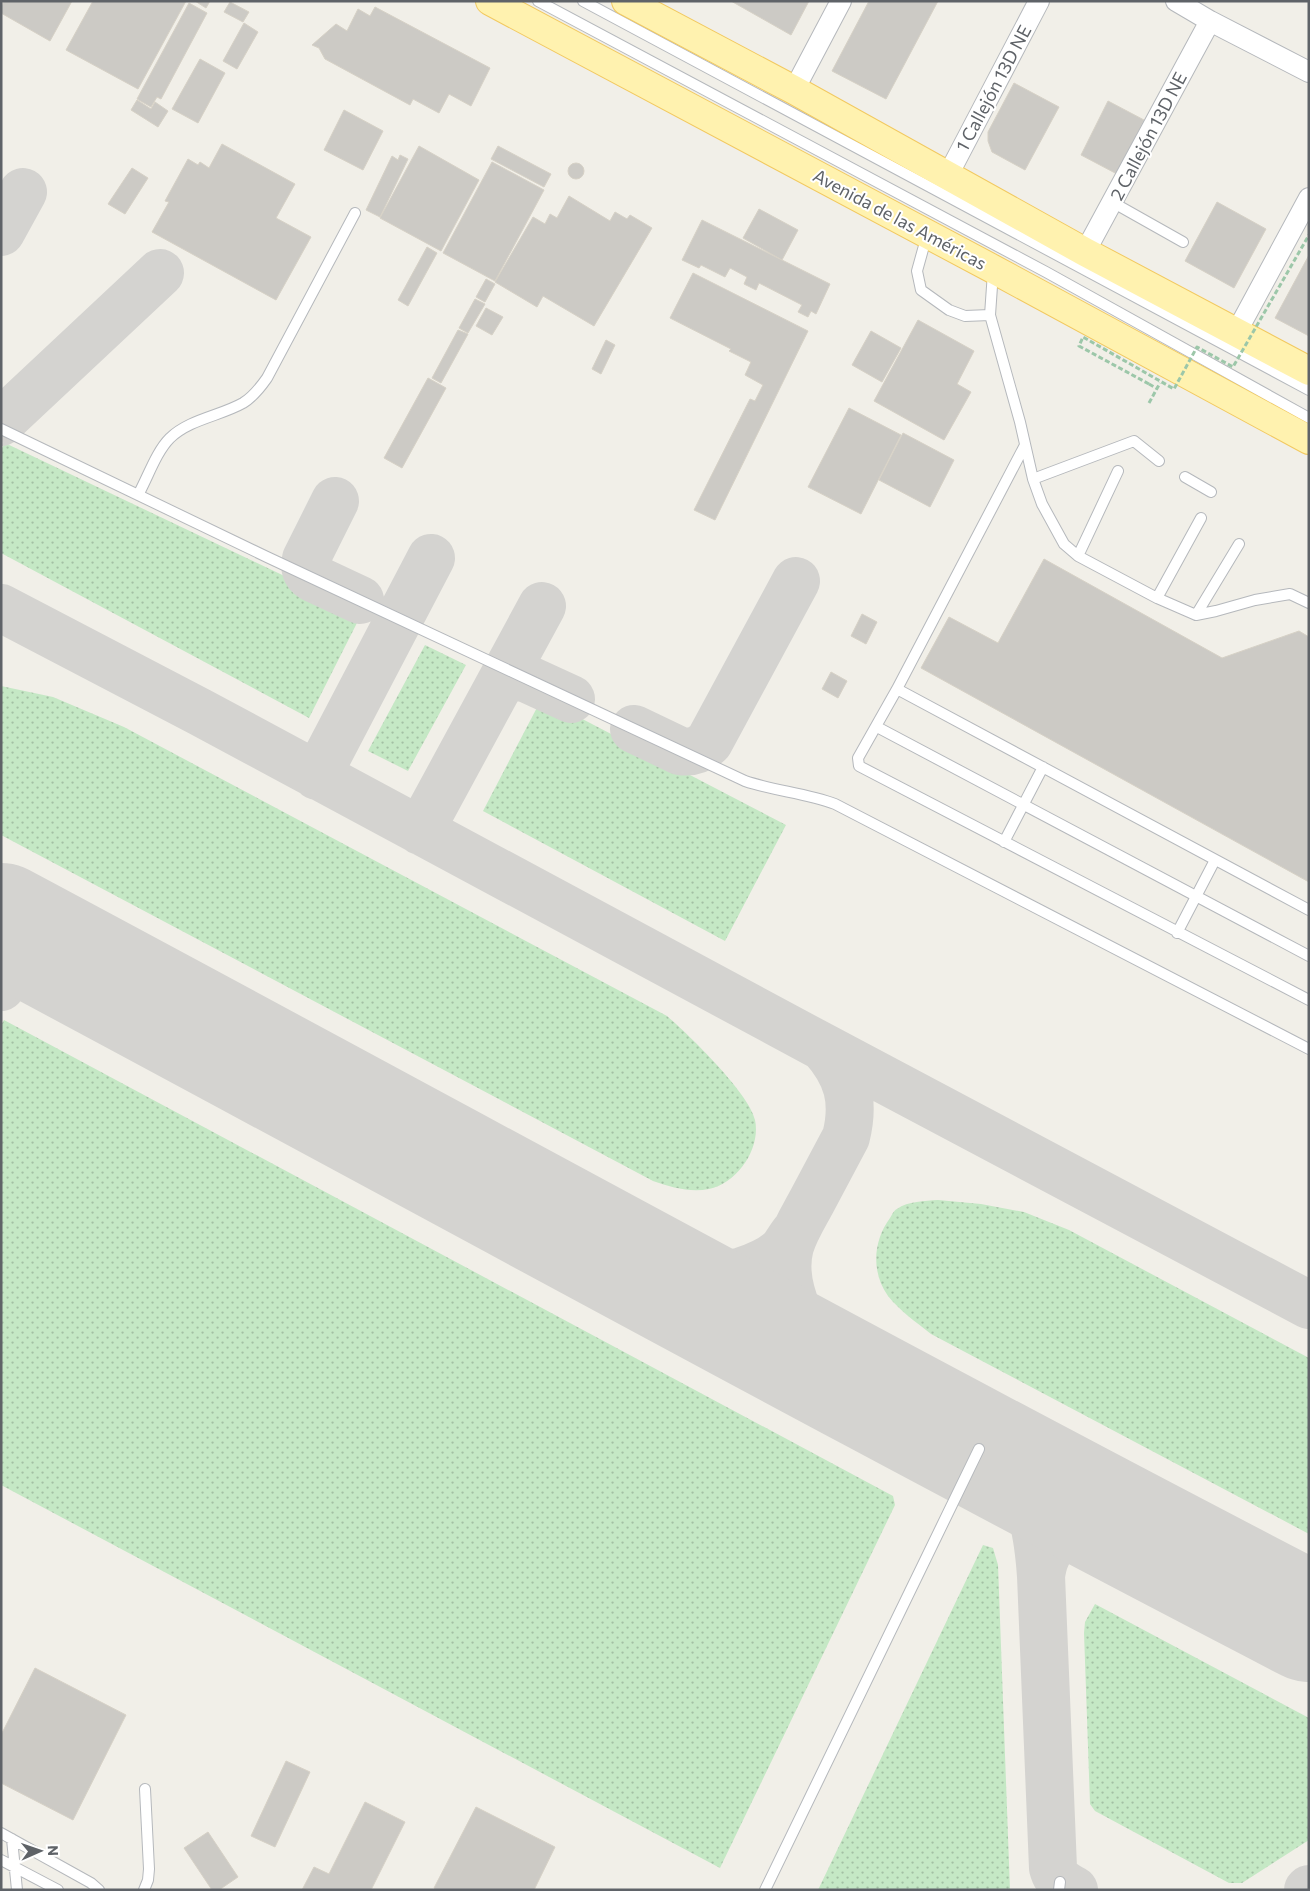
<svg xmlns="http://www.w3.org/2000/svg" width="1310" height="1891" viewBox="0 0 1310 1891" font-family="Commissioner,sans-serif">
<defs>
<pattern id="grass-dots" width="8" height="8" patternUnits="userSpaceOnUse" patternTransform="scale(1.25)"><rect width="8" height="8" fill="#c5e8c5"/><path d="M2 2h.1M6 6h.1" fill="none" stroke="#a3c0a4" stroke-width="1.8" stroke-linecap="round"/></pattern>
</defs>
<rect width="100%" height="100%" fill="#f1efe8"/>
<!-- grass -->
<path fill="url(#grass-dots)" d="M5 443 362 613 309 718 1 553V450Z
M425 645 466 665 408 771 368 751Z
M1 686 53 697 124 727 667 1016C689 1035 749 1093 755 1120 761 1148 738 1183 709 1189 690 1193 671 1187 653 1181L1 835Z
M542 698 786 825 725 941 483 811Z
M4 1020 893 1496 895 1505 720 1868 1 1485V1025Z
M938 1200 981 1204 1024 1212 1069 1230 1309 1358V1534L931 1334C916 1322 900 1311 888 1296 871 1272 873 1241 890 1218 892 1215 894 1210 897 1209 908 1201 925 1201 938 1200Z
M983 1545 993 1548 998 1565 1010 1890H818Z
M1095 1604 1309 1718V1840L1242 1883H1229L1095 1811 1090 1804 1084 1633 1085 1622Z"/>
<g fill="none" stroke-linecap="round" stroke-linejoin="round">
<!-- taxiway -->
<path stroke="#d4d3d0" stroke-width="48" d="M1 232 23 192
M1 422 160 273
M335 501 306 559C304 567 305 573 313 578L360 600
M1 608 200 712 823 1047 1309 1305
M498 687 508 678 523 677 571 699
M634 729 680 751C692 753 700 750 709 742L796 581
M317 776 431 558
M420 831 542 606
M1 987 29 938
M823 1047C848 1075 855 1101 846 1137 835 1158 823 1180 812 1201 804 1216 795 1230 790 1246 786 1261 787 1277 791 1292 802 1337 828 1359 863 1387
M636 1265C674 1276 703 1282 742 1271 757 1266 772 1260 783 1249 787 1244 790 1238 794 1233
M979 1449C1030 1482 1037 1519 1041 1576
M1074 1890C1063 1884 1056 1880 1053 1868L1041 1576C1042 1570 1043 1563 1046 1557 1059 1523 1100 1519 1130 1529
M1308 1890 1309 1889"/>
<!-- runway -->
<path stroke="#d4d3d0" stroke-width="120" d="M1 923C437 1156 870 1395 1309 1622"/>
</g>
<!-- building -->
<path fill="#cccac5" stroke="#d6d1c6" d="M4 1H72L50 41 1 13V7Z
M93 1H186L138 89 66 50Z
M195 1H210L206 8Z
M731 1H809L791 35Z
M869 1H938L886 99 832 71Z
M230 2 249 12 243 22 224 12Z
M189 3 207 13 161 99 157 97 151 107 137 99Z
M375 7 490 68 471 106 449 94 439 113 413 99 410 105 325 59 319 48 312 45 336 24 347 31 358 9 370 16Z
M244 23 258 32 237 69 223 61Z
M200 59 225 73 198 123 172 109Z
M1014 83 1059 107 1025 170 992 152 988 141V132Z
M137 100 151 109 155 102 168 111 158 127 131 110Z
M1108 101 1144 120 1117 174 1081 155Z
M344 110 383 131 363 170 324 150Z
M222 144 295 184 276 218 311 237 276 300 152 232 169 202 165 201 188 159 198 165 200 162 209 168Z
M419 146 479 180 441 251 380 218Z
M498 146 551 174 544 187 491 159Z
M400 155 408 159 380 217 366 210 392 156 398 160Z
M492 162 544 190 495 281 443 253Z
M568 171a8 8 0 1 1 16 0a8 8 0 1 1-16 0Z
M132 168 148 178 125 214 108 204Z
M569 196 610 221 615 212 627 219 630 215 652 228 594 326 543 296 537 307 495 282 533 217 545 224 550 214 557 218Z
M1217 202 1266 229 1234 288 1185 261Z
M759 209 798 230 782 260 743 238Z
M702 220 830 284 816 314 811 311 808 317 798 312 802 305 759 283 756 290 744 284 747 277 730 268 725 277 701 265 699 268 682 260Z
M427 247 437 253 408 306 398 300Z
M1309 255V336L1275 318Z
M693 273 808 331 715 520 694 510 750 399 755 401 763 385 745 375 751 362 729 351 731 349 670 318Z
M486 279 495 284 485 302 476 297Z
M475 299 485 304 468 333 459 328Z
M486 308 503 317 492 335 476 326Z
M918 320 974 351 957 384 971 392 944 440 874 401Z
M458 330 468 334 441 383 432 378Z
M871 331 901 348 882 382 852 365Z
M606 340 615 345 601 374 592 369Z
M428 378 446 388 402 468 384 458Z
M849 408 901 435 861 514 808 487Z
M903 433 954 460 930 507 879 480Z
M1044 559 1222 658 1299 631 1309 637V882L921 668 949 617 998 643Z
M862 614 877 622 866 644 851 636Z
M831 672 847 681 838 698 822 689Z
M35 1668 126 1715 73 1820 1 1783V1735Z
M286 1761 310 1772 275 1847 251 1836Z
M365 1802 405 1822 371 1890H302L314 1867 329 1874Z
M476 1807 555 1847 534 1890H436L434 1888Z
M208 1832 238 1877 219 1890H212L184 1848Z"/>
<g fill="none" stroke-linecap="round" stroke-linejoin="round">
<defs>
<path id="lane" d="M538 1 1046 272 1309 418
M583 1 1309 390
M1112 202 1183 242
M927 235 917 271 921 290 949 310 965 316 990 315
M993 272 990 315 1020 422 1033 479 1042 504 1064 544 1078 556 1157 598 1196 615 1216 611 1255 600 1290 594 1309 603
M1 429 267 557 745 781C774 791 806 793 835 804L1309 1049
M1185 477 1211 492
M1033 479 1134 441 1159 461
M138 495C148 477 156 452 170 438 190 419 220 416 243 403 253 397 260 388 267 378L355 213
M1078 556 1118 471
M1157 598 1201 518
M1196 615 1239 544
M897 689 1025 445
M877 727 1309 956
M1004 842 1043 767
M1309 910 897 689 858 758 859 766 1309 1000
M1177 933 1215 860
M1 1833 91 1883 99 1890
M12 1839 17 1890
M1 1860 58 1890
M144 1890 148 1880 149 1869 145 1789
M765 1890 979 1449
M1059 1890 1060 1882"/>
<path id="street" d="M1176 1 1210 21 1309 72
M794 90 841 1
M948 175 1039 1
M1085 252 1210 21
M1236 333 1309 198"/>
<path id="primary" d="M490 1 993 269 1309 440
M626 1 794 90 1085 252 1309 371"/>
</defs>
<!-- lane casing -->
<use href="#lane" stroke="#b5b8bc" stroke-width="12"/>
<!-- street casing -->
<use href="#street" stroke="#b5b8bc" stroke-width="22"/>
<!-- primary casing -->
<use href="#primary" stroke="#f2c960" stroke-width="30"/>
<!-- path -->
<path stroke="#9cc7a9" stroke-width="3" stroke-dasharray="5 2.5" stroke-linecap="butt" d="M1149 384 1156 388
M1149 403 1160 383"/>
<!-- lane -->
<use href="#lane" stroke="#fff" stroke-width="10"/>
<!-- street -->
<use href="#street" stroke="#fff" stroke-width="20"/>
<!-- primary -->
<use href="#primary" stroke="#fff2af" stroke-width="28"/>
<!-- path-bridge -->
<path stroke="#9cc7a9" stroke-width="3" stroke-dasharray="5 2.5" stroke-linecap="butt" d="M1149 384 1079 346 1083 337 1174 389 1197 347 1233 367 1309 235"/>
</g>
<g text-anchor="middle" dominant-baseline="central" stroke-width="4" stroke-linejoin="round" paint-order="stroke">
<!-- street labels -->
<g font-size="18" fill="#5f6368" stroke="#fff">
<text transform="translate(993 88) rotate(-62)">1 Callejón 13D NE</text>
<text transform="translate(1148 136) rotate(-62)">2 Callejón 13D NE</text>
<text transform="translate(900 219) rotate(28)">Avenida de las Américas</text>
</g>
</g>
<!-- border -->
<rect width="1310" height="1891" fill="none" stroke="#5f6368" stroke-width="5"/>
<!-- north arrow -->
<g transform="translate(40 1851) rotate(88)" stroke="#ffffff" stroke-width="4" paint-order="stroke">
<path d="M0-4L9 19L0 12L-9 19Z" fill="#5f6368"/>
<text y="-8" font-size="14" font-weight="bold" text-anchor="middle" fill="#5f6368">N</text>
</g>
</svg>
